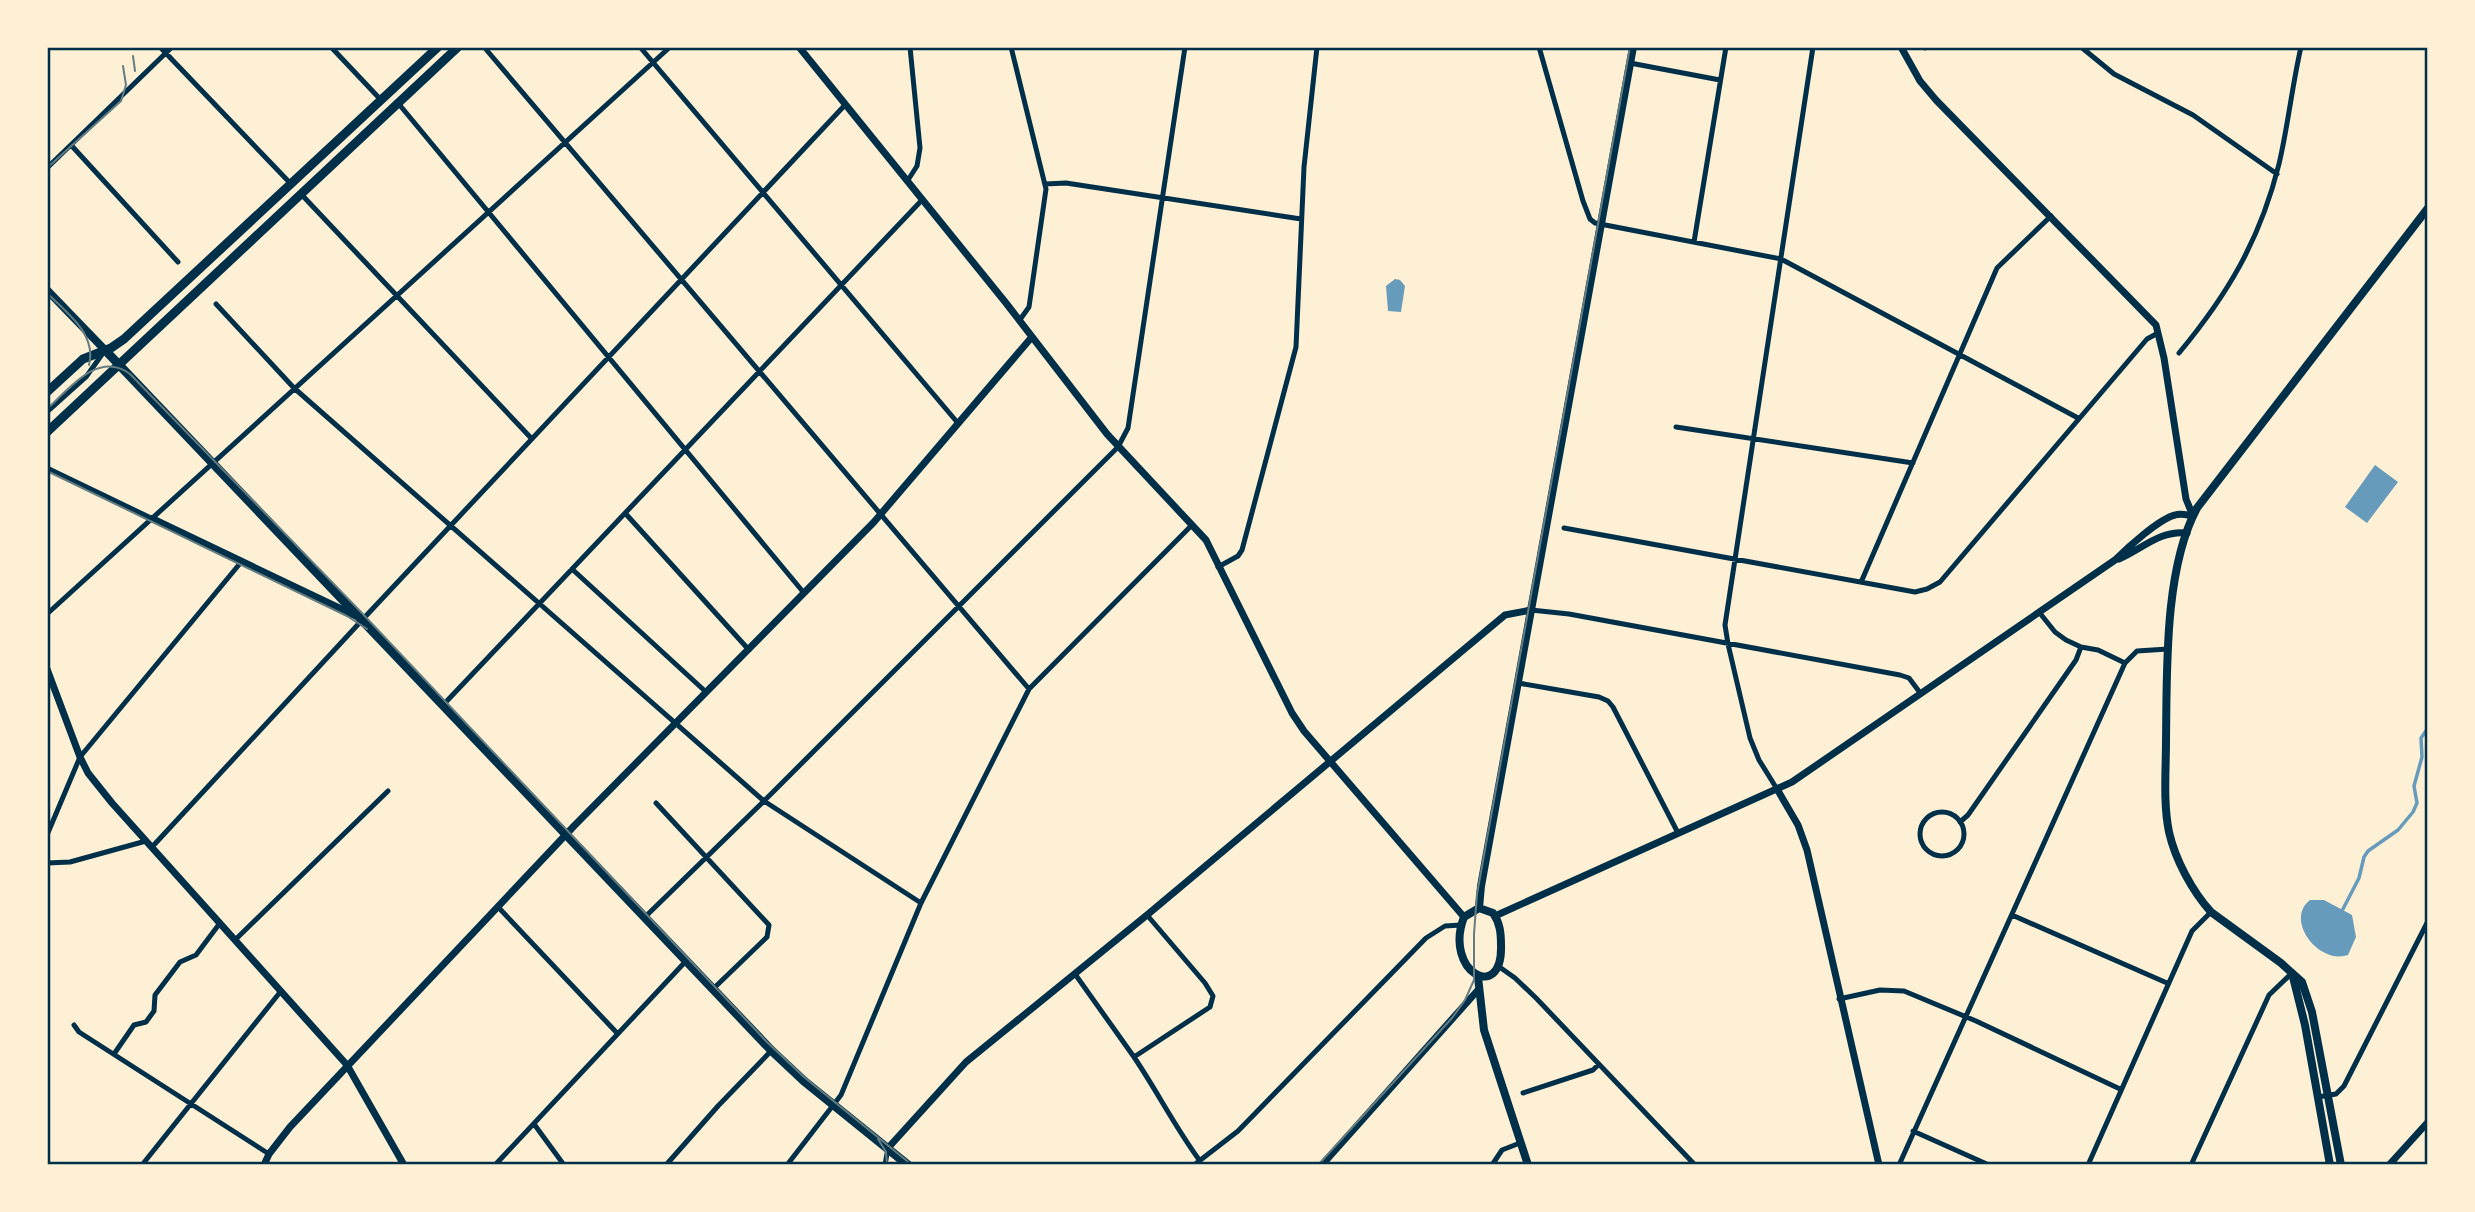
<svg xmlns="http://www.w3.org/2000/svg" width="2475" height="1212" viewBox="0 0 2475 1212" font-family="'Public Sans',sans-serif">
<rect width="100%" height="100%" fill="#fdf0d5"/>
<!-- water -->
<path fill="#669bbc" d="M1395 279 1400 280 1405 286 1401 312 1388 311 1386 286Z
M2375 465 2398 482 2367 523 2345 507Z
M2310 900H2324L2352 915 2356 937 2348 955C2319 965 2284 920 2310 900Z"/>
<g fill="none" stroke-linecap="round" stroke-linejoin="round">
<!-- stream -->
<path stroke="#669bbc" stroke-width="3.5" d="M2343 909 2359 878 2364 857 2368 851 2398 830 2413 812 2417 803 2414 786 2422 757 2421 738 2428 728"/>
<!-- minor -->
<path stroke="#003049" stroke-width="5" d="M160 47 291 184
M331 47 381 100
M484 47 1029 689
M640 47 957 422
M1011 47 1046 189 1029 307 1019 321
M1539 47 1583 201 1590 219 1595 223 1781 259 2078 418
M2081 47 2114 74 2193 115 2277 174
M1925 48 1927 47
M1630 63 1720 80
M398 103 804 593
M71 145 178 262
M47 168 172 47
M908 180 917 166 920 148 910 47
M1045 184 1066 183 1301 219
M301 194 532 439
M1694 242 1726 47
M216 304 294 388 764 801 921 903
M2179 353C2228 294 2260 240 2279 164 2288 126 2292 86 2301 47
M47 412 86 377 103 353
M1676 427 1913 463
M47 468 153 519
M625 513 749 650
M1564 528 1915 592 1927 589 1940 582 2147 339 2158 333
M1218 567 1238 556 1242 550 1296 347 1304 167 1317 47
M572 569 706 692
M1862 580 1997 268 2051 216
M1531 610 1569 614 1900 675 1909 678 1921 694
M2039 612 2055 632 2066 640 2081 647 2098 650 2125 663
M47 614 670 47
M1518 683 1599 697 1608 701 1613 707 1678 833
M444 704 922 200
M1777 789 1759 760 1750 738 1728 644 1725 625 1813 47
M656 803 769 925 767 937 713 989
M1920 834a22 22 0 1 1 44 0a22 22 0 1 1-44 0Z
M1960 822 1968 815 2076 660 2081 647
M47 835 80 757 242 561
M152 847 364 618 845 105
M47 863 70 862 146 841
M499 908 617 1033
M2012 915 2167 983
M645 917 764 801 1118 447 1128 428 1185 47
M235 940 388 791
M1498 966 1515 978 1536 998 1695 1165
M1075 974 1134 1057 1210 1007 1213 996 1205 983 1147 915
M1839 999 1880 990 1904 991 1976 1021 2120 1089
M74 1025 79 1032 269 1154
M114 1054 134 1025 146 1022 154 1011 155 995 180 962 196 955 220 923
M1134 1057C1157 1091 1175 1127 1200 1161
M1523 1093 1593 1070 1599 1064
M2318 1097 2336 1094 2344 1086 2428 921
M534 1124 564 1165
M1913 1131 1989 1165
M142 1165 281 991
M495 1165 686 961
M666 1165 718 1106 772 1050
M787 1165 841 1095 921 903 1029 689 1192 525
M885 1165 888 1148
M1194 1165 1238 1131 1426 938 1445 926 1461 925
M1492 1165 1502 1150 1520 1143
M1899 1165 2125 663 2137 651 2168 649
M2088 1165 2192 931 2211 912
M2191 1165 2269 995 2292 973"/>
<!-- tertiary -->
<path stroke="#003049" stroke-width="7" d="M799 47 1006 303 1107 434 1206 540 1292 713 1304 731 1464 917
M1901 47 1920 81 1936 100 2156 325 2164 358 2186 499 2193 516
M153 519 356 616
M2119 559C2142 549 2160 530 2187 533
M47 669 80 757 88 773 112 803 347 1065 404 1165
M1777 789 1798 825 1807 850 1879 1165
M1495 916 1792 782 2115 560C2127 548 2159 519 2175 515 2181 513 2187 515 2193 516
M888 1148 966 1062 1147 915 1505 615 1531 610
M264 1165 269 1154 290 1127 574 826 874 522 1031 338
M1322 1165 1478 990
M2389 1165 2428 1122"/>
<!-- secondary -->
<path stroke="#003049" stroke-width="8" d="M47 290 105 350
M1479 908 1481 886 1633 47
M1479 908 1493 913C1500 923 1501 933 1501 945 1503 1004 1443 972 1464 917Z
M2292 973 2305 1025 2330 1165
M1478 977 1484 1030 1528 1165
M2341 1165 2312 1012 2302 982 2281 963 2211 912C2192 891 2175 859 2169 832 2163 803 2166 770 2166 741 2167 672 2164 569 2197 508L2428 208"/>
<!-- primary -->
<path stroke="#003049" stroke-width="9" d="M105 350 771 1050 804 1081 908 1165
M47 392 83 359 111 348 124 339 438 47
M47 432 458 47"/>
<!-- tram -->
<path stroke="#657d81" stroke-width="2" d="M133 56 135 71
M47 168 121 101 126 85 123 66
M47 293C67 313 97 334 89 365
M47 409C69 389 98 350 130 374L360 611 767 1042 804 1077 912 1165
M47 471 347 616 367 629
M878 1139 886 1152 887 1165
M1318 1165 1452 1018 1465 1000 1474 980V934L1477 894 1630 47"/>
</g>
<!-- border -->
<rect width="2475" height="1212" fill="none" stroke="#fdf0d5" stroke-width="98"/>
<rect x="49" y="49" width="2377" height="1114" fill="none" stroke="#003049" stroke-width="2.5"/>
</svg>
